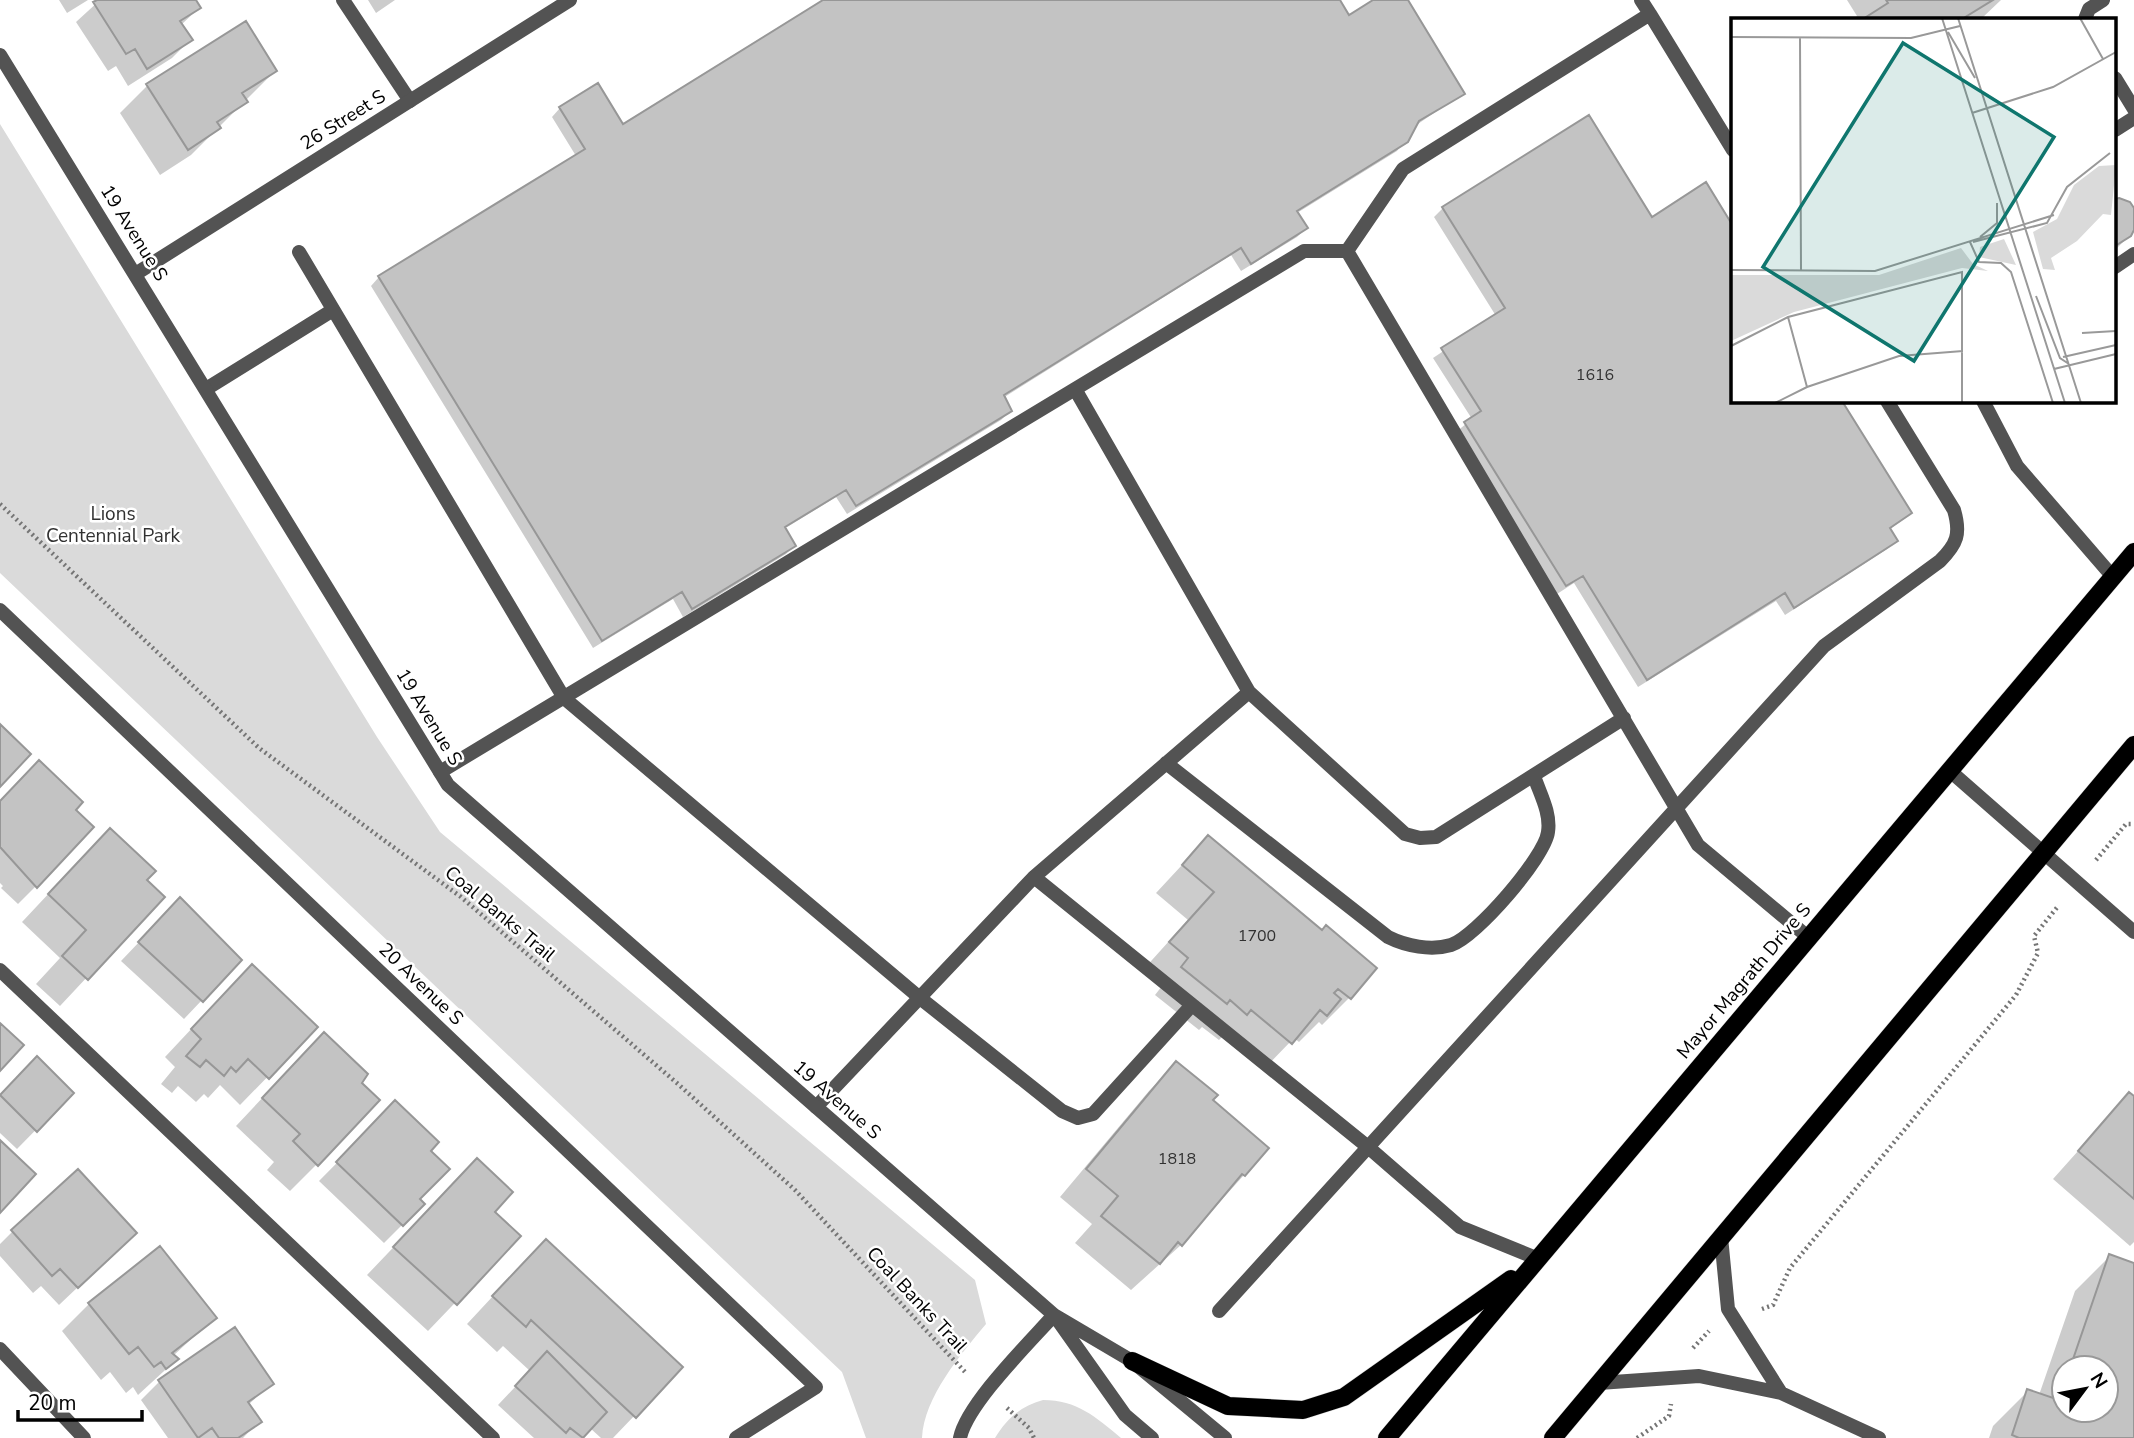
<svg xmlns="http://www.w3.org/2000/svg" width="2134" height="1438" viewBox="0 0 2134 1438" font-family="'Nunito Sans',sans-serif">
<rect width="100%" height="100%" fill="#fff"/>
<!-- green -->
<path fill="#dadada" d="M0 124 377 737 440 832 975 1280 986 1324C961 1354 924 1397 922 1438H866L842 1372 0 573Z
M1043 1400C1077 1400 1096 1417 1121 1438H995C1007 1418 1021 1406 1043 1400Z"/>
<!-- shadow -->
<path fill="#0003" fill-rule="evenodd" d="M59 0H88L67 13Z
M100 0H194L199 8 181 25 190 40 172 58 128 86 116 66 108 71 76 22Z
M368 0H395L376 13Z
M826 0H1338L1349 17 1377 0H1406L1463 93 1415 126 1397 151 1297 213 1306 228 1297 237 1241 271 1231 255 1003 398 1010 411 1001 420 847 514 836 497 784 529 794 545 786 554 683 617 673 599 593 648 371 286 379 277 576 156 552 117 560 108 622 127Z
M1847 0H2001L1981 19H1854L1857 16Z
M245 23 275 71 191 155 160 175 120 113 147 86Z
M1706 185 1733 229V401H1840L1910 513 1889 530 1895 540 1887 549 1785 615 1776 601 1638 687 1574 583 1557 594 1456 432 1472 419 1433 358 1496 316 1434 217 1443 208 1651 219Z
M2115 201 2129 204 2134 214 2130 235 2115 250Z
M0 802 74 810 36 886 18 904 1 888 3 886 0 883Z
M1208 837 1349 998 1322 1025 1319 1022 1299 1042 1294 1038 1263 1070 1223 1036 1219 1040 1202 1027 1199 1030 1155 995 1162 986 1143 970 1188 920 1156 893Z
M83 857 144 880 162 897 60 1006 36 984 60 958 22 922Z
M162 918 240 960 184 1019 121 961Z
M225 993 316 1027 240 1105 220 1085 208 1098 204 1094 196 1102 178 1086 172 1093 161 1084 175 1067 165 1057Z
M37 1059 72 1093 17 1149 0 1133V1096Z
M297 1061 317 1164 290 1191 267 1170 274 1162 236 1126Z
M1176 1064 1211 1100 1244 1175 1181 1245 1131 1290 1075 1243 1092 1224 1060 1197 1149 1091Z
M2129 1094 2134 1098V1242L2130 1246 2053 1179Z
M396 1103 429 1151 418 1199 423 1204 384 1243 319 1181Z
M450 1188 493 1212 519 1236 428 1331 367 1275Z
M13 1231 116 1251 59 1305 41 1286 33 1293 0 1256V1244Z
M2110 1256 2134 1265V1438H1989L1993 1426 2028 1391 2039 1395 2075 1291ZM2064 1368H2106V1410H2064Z
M519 1268 681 1367 613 1438H601L590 1428 581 1438H534L498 1405 530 1371 503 1346 497 1352 467 1324Z
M89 1304 215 1317 173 1356 176 1360 138 1395 133 1387 126 1393 110 1372 101 1380 62 1331Z
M159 1382 272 1383 248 1405 259 1421 243 1438H168L141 1400Z"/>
<!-- building -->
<path fill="#c3c3c3" stroke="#979797" stroke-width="2" d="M97 0H196L201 8 180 21 193 40 147 69 135 49 126 54 93 2Z
M823 0H1340L1349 15 1373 0H1408L1465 94 1419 121 1408 142 1297 211 1308 228 1251 264 1241 248 1004 395 1012 411 856 506 846 490 785 527 796 546 692 609 682 592 602 641 378 276 585 149 559 107 598 83 623 124Z
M1886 0H1993L1962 19H1863L1888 3Z
M246 21 277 71 242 93 248 102 217 122 221 128 188 150 146 84Z
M1589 115 1652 217 1706 182 1733 226V401H1842L1912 513 1890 528 1898 541 1794 608 1785 593 1647 680 1583 576 1566 586 1464 422 1481 411 1441 348 1505 308 1442 207Z
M2119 198 2130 202 2134 208V230L2131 236 2115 246V199Z
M0 724 31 754 0 787Z
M39 760 83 802 76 810 94 827 37 888 0 847V801Z
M110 828 156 871 147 880 165 897 88 980 62 956 86 930 48 894Z
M1208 835 1322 930 1326 925 1377 968 1351 999 1338 989 1334 993 1341 999 1327 1016 1320 1010 1292 1044 1251 1010 1247 1015 1230 1000 1227 1004 1181 967 1188 958 1169 942 1214 892 1182 865Z
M180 897 242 960 203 1002 138 942Z
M252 964 318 1027 269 1079 248 1059 236 1072 231 1067 224 1076 206 1060 200 1067 186 1056 201 1039 191 1029Z
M0 1023 24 1045 0 1071Z
M324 1032 368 1074 362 1083 380 1100 318 1166 293 1141 300 1134 262 1098Z
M37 1056 74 1093 37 1132 0 1095Z
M1176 1061 1218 1095 1213 1100 1269 1148 1245 1176 1242 1174 1182 1246 1178 1242 1160 1264 1101 1216 1118 1196 1086 1169Z
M2129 1092 2134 1096V1199L2078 1151Z
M395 1100 439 1142 431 1151 450 1169 420 1199 425 1204 403 1226 336 1162Z
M0 1140 36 1174 0 1213Z
M477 1158 513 1192 495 1212 521 1236 457 1305 393 1247Z
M78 1169 137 1233 78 1288 60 1269 52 1276 11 1230Z
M546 1239 683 1367 636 1418 531 1320 526 1327 492 1296Z
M160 1246 217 1318 172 1353 179 1359 166 1369 161 1362 154 1367 138 1347 129 1354 88 1303Z
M2109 1254 2134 1263V1438H2019L2012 1435 2027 1389 2059 1400 2064 1387V1410H2106V1368H2070Z
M235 1327 274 1384 248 1402 262 1422 238 1438H219L212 1428 198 1438 158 1380Z
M547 1351 607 1412 583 1438 570 1428 566 1433 515 1386Z"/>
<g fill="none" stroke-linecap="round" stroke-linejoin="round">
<defs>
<path id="primary" d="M1132 1361 1228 1406 1303 1410 1344 1397 1511 1279
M1387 1438 2134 552
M1553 1438 2134 745"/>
</defs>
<!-- primary casing -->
<use href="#primary" stroke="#dbdbdb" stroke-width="19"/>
<!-- path -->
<path stroke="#757575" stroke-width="4.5" stroke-dasharray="2 3.5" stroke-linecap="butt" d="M0 504 259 748 461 897 678 1084 795 1190 966 1373
M2096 860 2126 824H2134
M1762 1309 1773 1305 1790 1268 2016 995 2038 953 2034 936 2059 905
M1693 1348 1709 1331
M1007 1408 1029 1428 1034 1438
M1637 1438 1669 1416 1671 1404"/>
<!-- service -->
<path stroke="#535353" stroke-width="14" d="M343 0 410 101
M1641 0 1650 14 1403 169 1347 251 1698 845 1808 937
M1650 14 1733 150
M2085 19 2089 9 2103 0
M2115 78 2134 109
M2115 130 2134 118
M299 252 564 698 920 998 1062 1111 1078 1118 1093 1114 1192 1005
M2115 267 2134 254
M206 389 333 310
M1075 389 1249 692
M1983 401 2017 466 2113 577
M1166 763 1388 937C1406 946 1431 951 1451 945 1476 937 1545 857 1548 832 1551 813 1540 794 1534 776
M440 772 1304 251H1347
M1034 877 1368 1147 1460 1227 1536 1258
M0 970 493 1438
M816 1107 1034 877 1249 692 1405 834 1420 838 1436 837 1624 718
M1721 1237 1728 1309 1781 1393
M1219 1311 1824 646 1940 561C1957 544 1961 534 1954 510L1887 401
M1599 1383 1699 1376 1781 1393 1879 1438"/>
<!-- minor -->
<path stroke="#535353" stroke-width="14" d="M0 55 448 785 1054 1315 1132 1361 1225 1438
M137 273 570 0
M0 610 816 1387 736 1438
M1949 770 2134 932
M1057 1319 1125 1415 1152 1438
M0 1349 84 1438
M960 1438C967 1404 1029 1343 1054 1315"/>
<!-- primary -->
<use href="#primary" stroke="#000" stroke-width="18"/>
</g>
<g text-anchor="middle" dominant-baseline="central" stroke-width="5" stroke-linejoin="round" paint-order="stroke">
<!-- number labels -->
<g font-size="16" fill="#313131">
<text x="1595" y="375">1616</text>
<text x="1257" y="936">1700</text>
<text x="1177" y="1159">1818</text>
</g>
<!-- street labels -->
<g font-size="19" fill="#000" stroke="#fff">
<text transform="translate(343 120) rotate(-32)">26 Street S</text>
<text transform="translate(134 233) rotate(58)">19 Avenue S</text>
<text transform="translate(429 717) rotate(59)">19 Avenue S</text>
<text transform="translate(500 914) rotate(40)">Coal Banks Trail</text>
<text transform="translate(1744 981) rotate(-50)">Mayor Magrath Drive S</text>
<text transform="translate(421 984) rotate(44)">20 Avenue S</text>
<text transform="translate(837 1100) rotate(41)">19 Avenue S</text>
<text transform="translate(917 1300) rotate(47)">Coal Banks Trail</text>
</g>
<!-- park labels -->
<g font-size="19" fill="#313131" stroke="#fff">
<text x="113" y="514">Lions<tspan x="113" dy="22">Centennial Park</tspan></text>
</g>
</g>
<!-- overview -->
<g transform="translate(1731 18)">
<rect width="385" height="385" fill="#fff"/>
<path d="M385 147 380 197 372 196 346 223 320 240 324 252 312 251 302 214 326 201 343 167 368 148ZM273 221 285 247 248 239 249 229ZM230 230 242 246 257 253 231 250 63 294 0 323V257H148Z" fill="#dadada"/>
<path fill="none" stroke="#999" stroke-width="2" d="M211 0 334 385M227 0 350 385M349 0 372 41M217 14 244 60M0 19 180 20 229 8M69 20 70 252M241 95 322 69 385 34M249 219 266 205V185M239 224 248 244 270 245 280 254 322 385M242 224 316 205 336 169 379 135M0 252 144 253 323 197M305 278 329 340 338 346M57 299 76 369M351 315 385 313M0 328 57 299 231 254V385M332 339 385 327M323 351 385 336M44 385 76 369 168 338 232 333"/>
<path fill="#0f766e" fill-opacity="0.15" stroke="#0f766e" stroke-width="3.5" d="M172 25 323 119 183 343 32 249Z"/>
<rect width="385" height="385" fill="none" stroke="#000" stroke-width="3.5"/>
</g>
<!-- north arrow -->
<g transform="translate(2085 1389) rotate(58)"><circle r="33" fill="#ffffff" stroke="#999999" stroke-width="2"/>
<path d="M0-5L12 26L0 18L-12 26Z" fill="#000000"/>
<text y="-10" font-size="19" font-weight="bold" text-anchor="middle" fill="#000000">N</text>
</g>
<!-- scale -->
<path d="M18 1410v10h124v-10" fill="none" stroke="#000000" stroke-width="3.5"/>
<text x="28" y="1410" font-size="21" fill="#000000" stroke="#ffffff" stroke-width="5" paint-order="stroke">20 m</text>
</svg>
